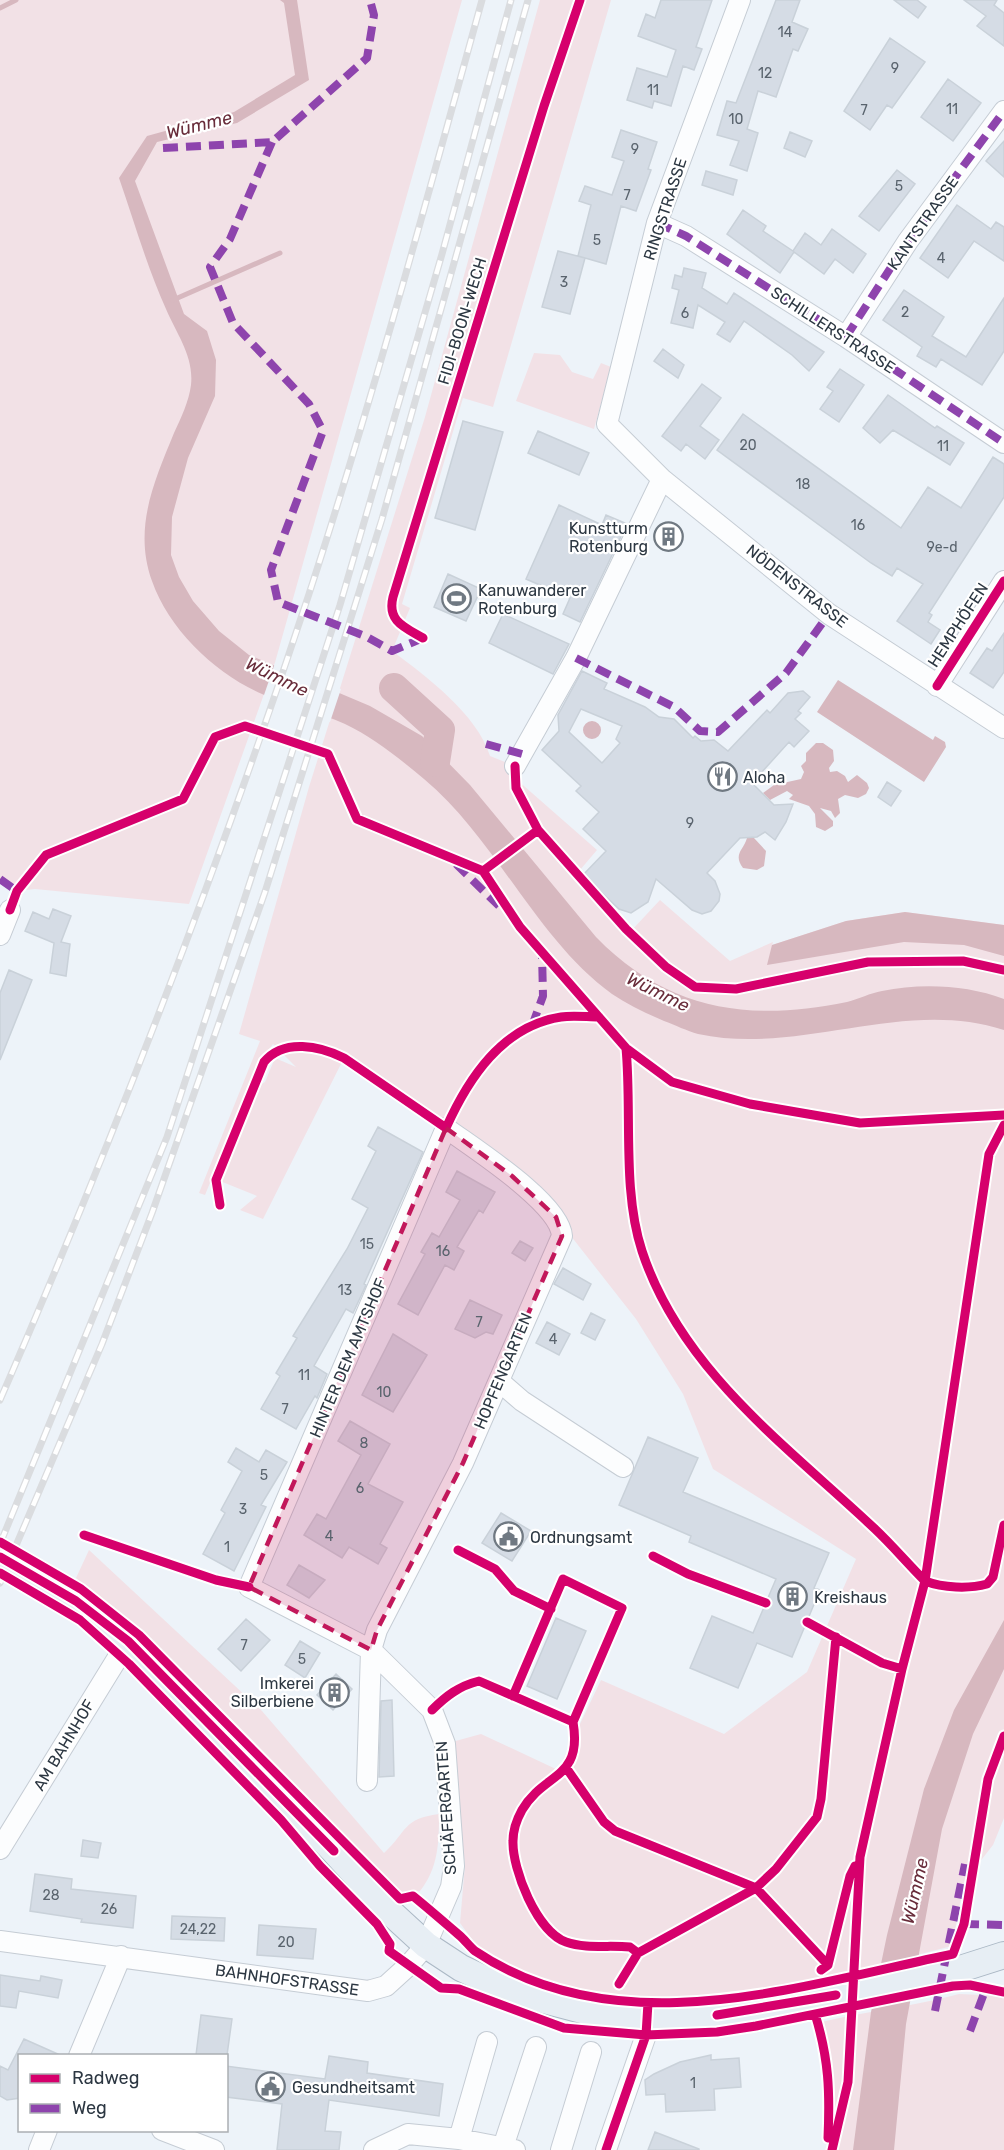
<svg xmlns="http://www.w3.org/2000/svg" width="1004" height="2150" viewBox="0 0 1004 2150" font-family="Rubik,sans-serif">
<rect width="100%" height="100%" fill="#edf3f9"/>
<!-- green -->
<path fill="#f2e1e6" d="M0 0H462L274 666 189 904 35 889 17 891 0 879Z
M540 0H611L493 407 463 398 402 604 410 608 392 651C426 676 477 714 490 756L515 766 516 779 597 850 574 877 631 931 660 900 730 961 773 942 772 945 846 921 905 912 1004 925V1818L993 1845 964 1882 952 1946 853 1971 715 1997 646 1999 580 1994 524 1973 477 1946 460 1923 465 1865 452 1742 481 1734 558 1770 601 1680 724 1734 807 1672 856 1559 713 1469 683 1394 636 1319 556 1217 446 1128 344 1058 263 1219 240 1210 257 1196 220 1181 260 1085 265 1082 275 1058 296 1067 273 1044 260 1061 205 1195 199 1193 260 1041 239 1034 309 787 425 417Z
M534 353 560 355 572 372 593 379 601 363 611 367 594 429 516 401Z
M89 1550 262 1711 384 1853C408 1831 402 1819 439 1814 439 1844 438 1868 420 1891L403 1894 140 1632 76 1578Z
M959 1994 1004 1996V2150H827C830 2107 833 2064 818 2023 865 2011 912 2007 959 1994Z"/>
<!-- water -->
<path fill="#d7b8bf" d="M280 0H297L309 80 237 123 157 142 135 181 184 314 207 331 216 360 215 396 188 458 172 517 171 555 179 577 193 601 219 631 249 655 370 706 422 736 470 785 596 937C668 1011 749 1022 847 1002 859 999 870 993 882 991 921 983 967 985 1004 999V1030C903 997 801 1056 698 1034 687 1031 675 1025 664 1021 646 1013 628 1005 612 994 536 939 496 839 424 779 400 759 373 737 345 724 319 712 289 707 262 694 216 674 169 630 152 581 133 528 154 482 174 433 181 418 189 401 191 385 194 356 177 335 166 309 147 267 134 221 119 178L147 136 234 112 295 75 284 3Z
M838 680 933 740 935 736 945 742 946 747 924 782 817 712Z
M583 730a9 9 0 1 1 18 0a9 9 0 1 1-18 0Z
M816 743H823L833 750 834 761 829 768 830 772 837 771 845 776 848 782 857 775 867 783 869 788 866 794 858 798 845 795 838 799 840 813 835 818 831 811 820 808 833 821V826L825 831 816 827 815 814 809 806 789 799 793 795 787 791 770 800 763 793 774 785 801 779 804 772 801 766 806 761V753Z
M747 838H754L766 851 764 866 757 870 743 868C733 854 743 851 747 838Z
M905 912 1004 925V956L964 945 904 942 767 965 772 945 846 921Z
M1004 1620V1669L973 1734 942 1829 906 2024 894 2150H853L871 2012 887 1935 924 1789 954 1710Z"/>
<!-- pier -->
<path fill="#edf3f9" d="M275 663 341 689 330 722 263 698Z"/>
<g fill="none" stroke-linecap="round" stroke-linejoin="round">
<!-- stream -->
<path stroke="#d7b8bf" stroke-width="5" d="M0 8 16 0
M173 300 280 253"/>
<!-- river -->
<path stroke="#d7b8bf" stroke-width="30" d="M394 688 440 730 435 762"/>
</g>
<!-- building -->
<path fill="#d5dce5" stroke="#c9d1d9" stroke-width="1.5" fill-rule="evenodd" d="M661 0H712L696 47 702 49 694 70 683 66 671 106 654 101 652 108 627 100 637 68 667 77 676 50 638 36 646 14 655 18Z
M776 0H800L792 22 808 29 798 51 793 49 776 97 758 91 747 129 758 133 747 171 730 165 739 141 717 135 727 101 736 103Z
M894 0H917L926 7 918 18Z
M964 0H997L994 5 1004 13V46L977 26 986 16Z
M890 38 925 62 892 108 887 105 870 130 844 111Z
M948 79 981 103 953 141 921 117Z
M621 130 657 142 648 169 651 170 636 211 621 206 606 264 578 256 591 205 579 201 585 186 612 195 624 161 612 157Z
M790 132 812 141 805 157 784 148Z
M1004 141V177L986 161Z
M897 170 915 184 879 231 859 216Z
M706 171 737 180 733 195 702 185Z
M957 205 991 229 996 222 1004 227V261L974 241 948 278 920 258Z
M743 210 766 226 763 231 793 251 805 233 821 245 832 229 866 254 853 273 835 259 824 274 794 252 780 273 727 234Z
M558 251 585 258 570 314 542 307Z
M684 268 706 273 702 288 727 304 734 293 824 352 809 371 792 355 744 321 730 342 717 334 725 322 698 305 693 328 671 323 679 290 672 288 675 275 682 277Z
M904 290 944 317 932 336 966 357 1004 298V351L982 385 941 359 936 367 917 356 922 347 883 320Z
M663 349 684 365 678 378 654 361Z
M840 369 864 385 839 422 820 409 833 391 827 387Z
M702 384 721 398 700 426 719 440 705 459 686 444 681 451 662 436Z
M888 395 935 428 937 426 964 443 950 465 893 430 880 443 863 428Z
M743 414 901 528 928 487 961 508 993 457 1004 464V497L929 613 932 615 928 622 940 630 931 644 897 621 923 584 897 568 892 576 871 563 717 450Z
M463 421 503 432 475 530 435 518Z
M538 431 589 453 579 475 528 453Z
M559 505 602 525 606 515 627 524 580 622 563 614 570 598 526 579Z
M664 527 679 533 673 546 659 540Z
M448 574 481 589 466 621 434 607Z
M503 614 569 644 553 674 489 643Z
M1004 633V672L993 688 970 673 987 648 992 651Z
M582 671 607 683 604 689 645 707 659 717 674 719 693 738 695 736 701 741 714 740 728 751 767 710 770 713 788 693 803 691 810 697 798 711 801 713 795 719 809 731 794 747 789 742 752 783 774 805 793 804 786 822 775 840 765 832 757 837 740 838 707 873 715 881 720 894 719 901 711 911 702 914 692 910 656 879 648 902 631 913 619 909 583 875 606 851 583 829 599 812 576 791 581 786 542 750 559 731 558 715ZM581 709 622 726 616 739 620 743 602 763 569 732Z
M887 782 901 791 891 806 878 797Z
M53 909 71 916 61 942 70 944 66 976 50 973 54 943 25 931 33 912 49 919Z
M9 970 32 980 0 1060V993Z
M378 1127 423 1152 364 1284 366 1285 354 1311 353 1313 346 1309 314 1366 327 1374 317 1398 315 1396 296 1429 261 1409 280 1376 276 1373 297 1338 293 1336 347 1249 368 1208 352 1199 376 1151 368 1146Z
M457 1171 495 1192 483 1213 479 1210 457 1247 464 1251 454 1270 445 1265 418 1315 398 1304 425 1254 421 1252 432 1233 439 1237 460 1200 446 1192Z
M520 1241 533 1248 525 1261 512 1253Z
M563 1268 591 1284 583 1300 554 1284Z
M470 1300 502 1315 493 1334 486 1332 475 1338 455 1329Z
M591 1313 605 1320 595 1340 581 1333Z
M547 1322 570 1334 559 1355 536 1343Z
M393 1334 427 1355 393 1412 362 1395Z
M350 1421 390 1444 368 1484 403 1502 380 1544 387 1548 378 1564 349 1547 342 1558 304 1535 317 1514 326 1519 361 1455 338 1441Z
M648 1437 698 1458 683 1492 829 1553 814 1588 820 1590 792 1657 757 1643 738 1688 690 1668 712 1616 753 1633 776 1579 689 1542 691 1536 619 1505Z
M236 1448 259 1462 266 1450 287 1462 261 1505 266 1507 234 1571 203 1554 225 1513 221 1510 242 1471 228 1462Z
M501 1513 531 1531 512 1561 482 1543Z
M299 1565 325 1580 309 1598 287 1585Z
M556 1618 586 1631 557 1699 527 1686Z
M246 1619 270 1640 241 1671 218 1649Z
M300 1641 320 1653 305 1678 285 1665Z
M336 1674 352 1689 333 1710 317 1695Z
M392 1700 394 1776 379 1777 381 1701Z
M83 1840 101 1843 98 1858 81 1856Z
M35 1874 72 1879 71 1889 136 1896 133 1928 81 1922 82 1919 30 1911Z
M172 1916 225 1918 224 1941 171 1939Z
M259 1925 316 1929 313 1959 257 1955Z
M0 1975 40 1981 41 1976 62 1980 58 1998 19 1991 16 2008 0 2006Z
M201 2015 232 2019 227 2055H196Z
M24 2039 60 2055H20V2098L7 2100 0 2096V2066L8 2070Z
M711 2055V2060L739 2058 741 2087 714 2089 715 2110 666 2112 665 2094 646 2095 645 2080 654 2074 680 2062Z
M329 2056 368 2062 367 2073 443 2084 439 2116 329 2100 325 2131 341 2132 339 2150H277L282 2104 226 2097V2066L325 2079Z
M655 2132 699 2149V2150H648Z"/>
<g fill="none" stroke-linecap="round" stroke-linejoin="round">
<defs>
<path id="minor" d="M740 0 657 223 607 424 662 479 829 614 1004 728
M657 223 686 236 846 337 1004 443
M846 337 908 241 1004 111
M937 686 1004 581
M515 766 576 658 662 479
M0 935 10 910
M500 1382 522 1401 623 1467
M0 1849 128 1641
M0 1941 368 1991 386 1986 408 1966 426 1945 451 1887 454 1866 445 1744 432 1710 371 1650 249 1587 446 1128C473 1148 560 1203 562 1236L463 1463 377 1630 371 1650 367 1781
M79 2056 121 1956
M162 2130 214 2150
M459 2139 487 2042
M503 2147 536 2047
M39 2150 47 2130
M374 2150 408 2134 459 2139 515 2150
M561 2150 591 2052
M606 2150 646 2035 648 2018"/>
<path id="major" d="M86 1608 140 1652 334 1851 389 1911 426 1945 461 1968 510 1991 597 2014 648 2018 717 2015 954 1971 1004 1955"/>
</defs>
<!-- minor casing -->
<use href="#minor" stroke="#c5ccd4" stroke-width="22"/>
<!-- major casing -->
<use href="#major" stroke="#abb8c5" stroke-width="28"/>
<!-- minor -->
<use href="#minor" stroke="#fcfdfe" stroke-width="20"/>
<!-- major -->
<use href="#major" stroke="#e7eef4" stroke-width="26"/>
<defs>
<path id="rail" d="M0 1400C115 1136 219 867 309 594 373 398 427 199 482 0
M0 1544 167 1137 340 605 442 254 511 0
M0 1583 102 1344 152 1213 265 892 382 519 528 0"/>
</defs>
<!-- rail casing -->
<use href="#rail" stroke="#dadcdf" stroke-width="7"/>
<!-- rail -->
<use href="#rail" stroke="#fff" stroke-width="4.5" stroke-dasharray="14" stroke-linecap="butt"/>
<defs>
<path id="major-bridge" d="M0 1557 86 1608"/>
</defs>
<!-- major-bridge casing -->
<use href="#major-bridge" stroke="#abb8c5" stroke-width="28" stroke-linecap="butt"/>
<!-- major-bridge -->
<use href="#major-bridge" stroke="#e7eef4" stroke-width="26"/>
<!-- quiet -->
<path stroke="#8e44ad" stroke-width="8" stroke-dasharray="15 8" stroke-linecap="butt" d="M272 142 230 239 210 267 233 323 309 404 323 431 271 570 278 602 365 636 392 651 423 638
M163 148 272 142 367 58 374 15 370 0
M657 223 686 236 846 337 1004 443
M846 337 908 241 1004 111
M576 658 674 707 700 731 718 732 786 673 829 614
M486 744 522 754
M456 864 499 906
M0 879 17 891
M532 1026 543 996 542 953
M964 1924 1004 1925
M935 2011 965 1864
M970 2031 986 1988"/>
<defs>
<path id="cycleway" d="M423 638C404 627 387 621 393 597L544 106 580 0
M937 686 1004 581
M538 830 626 929 666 967 695 987 736 989 868 962 963 961 1004 970
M483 871 538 830 516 788 515 766
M10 910 17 891 46 855 183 799 215 737 245 726 328 754 357 819 483 871 520 927 626 1048 672 1082 750 1104 860 1123 1004 1115
M626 1048C632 1112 622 1191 642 1251 681 1370 787 1446 875 1529 892 1545 908 1564 925 1581 943 1588 969 1589 987 1584L993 1577 1004 1525
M220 1205 216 1180 264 1062C284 1038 320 1046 344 1058L446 1128C468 1079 502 1026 561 1017 573 1015 587 1017 599 1017
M84 1535 216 1580 249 1587
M0 1542 81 1589 139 1635 400 1899 413 1896C429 1909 444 1922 459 1935 465 1940 469 1946 475 1951 618 2047 799 1986 953 1954L964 1924 988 1779 1004 1736
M458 1550 495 1569 514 1591 551 1609
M653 1556 688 1574 766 1603
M0 1557 76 1601 128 1641 334 1851
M0 1573 80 1620 129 1664 281 1820 320 1866 377 1924 390 1944 389 1951 441 1988 459 1989 564 2028 646 2035 717 2032 756 2026 953 1986 970 1985 1004 1992
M807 1622 882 1663 902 1669
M513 1696 563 1579 622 1608 573 1722C583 1780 544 1772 522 1810 517 1819 513 1830 513 1841 512 1869 537 1932 566 1942 586 1949 609 1945 630 1947L638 1953
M432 1710C446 1696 459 1686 479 1681L573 1722
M567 1769 604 1822 615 1831 756 1888 828 1965
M821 1970 828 1965 850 1876 855 1866
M619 1984 638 1953 756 1888 776 1869 817 1817 821 1799 836 1637
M815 2014C829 2059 830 2092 828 2138
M717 2015 836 1995
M606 2150 646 2035 648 2003
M832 2150 848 2082 860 1857 902 1669 925 1581 989 1154 1004 1125"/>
</defs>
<!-- cycleway casing -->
<use href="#cycleway" stroke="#fff" stroke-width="13"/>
<!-- cycleway -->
<use href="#cycleway" stroke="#d6006c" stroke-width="9"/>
</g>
<!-- marked area -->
<path fill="#c2185b" fill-opacity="0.2" stroke="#c2185b" stroke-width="4.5" stroke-dasharray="12 8" stroke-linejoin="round" d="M446 1128 512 1176 556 1217 562 1236 463 1463 377 1630 371 1650 249 1587Z"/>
<!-- icons -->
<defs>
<symbol id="building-ring" viewBox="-11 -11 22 22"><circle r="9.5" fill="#fff" stroke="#707982" stroke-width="1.5"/><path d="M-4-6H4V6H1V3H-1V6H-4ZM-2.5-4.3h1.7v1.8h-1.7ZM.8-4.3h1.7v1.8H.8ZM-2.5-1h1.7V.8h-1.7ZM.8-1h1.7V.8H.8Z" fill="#707982"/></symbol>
<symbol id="stadium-ring" viewBox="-11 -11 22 22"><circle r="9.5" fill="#fff" stroke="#707982" stroke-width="1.5"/><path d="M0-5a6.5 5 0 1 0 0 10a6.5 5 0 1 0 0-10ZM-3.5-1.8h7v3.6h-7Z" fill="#707982"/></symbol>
<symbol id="restaurant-ring" viewBox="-11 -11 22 22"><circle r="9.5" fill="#fff" stroke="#707982" stroke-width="1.5"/><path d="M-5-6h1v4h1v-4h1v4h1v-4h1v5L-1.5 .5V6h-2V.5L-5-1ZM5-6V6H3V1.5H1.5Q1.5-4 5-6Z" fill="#707982"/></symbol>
<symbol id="civic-ring" viewBox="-11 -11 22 22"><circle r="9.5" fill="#fff" stroke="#707982" stroke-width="1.5"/><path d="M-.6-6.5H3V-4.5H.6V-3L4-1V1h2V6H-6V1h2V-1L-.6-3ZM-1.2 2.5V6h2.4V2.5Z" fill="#707982"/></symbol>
</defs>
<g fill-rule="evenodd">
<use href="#building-ring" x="652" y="520" width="33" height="33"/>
<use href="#stadium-ring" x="440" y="582" width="33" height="33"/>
<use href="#restaurant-ring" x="706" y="760" width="33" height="33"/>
<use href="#civic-ring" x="492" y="1520" width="33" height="33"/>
<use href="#building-ring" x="776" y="1580" width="33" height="33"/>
<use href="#building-ring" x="318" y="1676" width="33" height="33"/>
<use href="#civic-ring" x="254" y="2070" width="33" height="33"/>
</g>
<g text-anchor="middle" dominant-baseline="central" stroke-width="4.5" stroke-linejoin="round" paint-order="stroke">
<!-- number labels -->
<g font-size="14" fill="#59636d">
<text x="785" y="32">14</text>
<text x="895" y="68">9</text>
<text x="765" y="73">12</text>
<text x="653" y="90">11</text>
<text x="952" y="109">11</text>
<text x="864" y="110">7</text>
<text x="736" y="119">10</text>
<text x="635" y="149">9</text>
<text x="899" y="186">5</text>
<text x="627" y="195">7</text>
<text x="597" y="240">5</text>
<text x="941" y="258">4</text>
<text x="564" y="282">3</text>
<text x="905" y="312">2</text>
<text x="685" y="313">6</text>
<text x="748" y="445">20</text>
<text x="943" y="446">11</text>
<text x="803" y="484">18</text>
<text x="858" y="525">16</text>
<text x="942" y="547">9e-d</text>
<text x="690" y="823">9</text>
<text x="367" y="1244">15</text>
<text x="443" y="1251">16</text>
<text x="345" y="1290">13</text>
<text x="479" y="1322">7</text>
<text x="553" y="1339">4</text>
<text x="304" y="1375">11</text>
<text x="384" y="1392">10</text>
<text x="285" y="1409">7</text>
<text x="364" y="1443">8</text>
<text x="264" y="1475">5</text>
<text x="360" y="1488">6</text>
<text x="243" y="1509">3</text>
<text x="329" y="1536">4</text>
<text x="227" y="1547">1</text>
<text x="244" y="1645">7</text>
<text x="302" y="1659">5</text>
<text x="51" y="1895">28</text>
<text x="109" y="1909">26</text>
<text x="198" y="1929">24,22</text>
<text x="286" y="1942">20</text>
<text x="693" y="2083">1</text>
</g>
<!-- street labels -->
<g font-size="16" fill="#2c3742" stroke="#fff">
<text transform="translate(665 209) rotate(-72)">RINGSTRASSE</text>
<text transform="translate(923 223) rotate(-55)">KANTSTRASSE</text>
<text transform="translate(462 321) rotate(-73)">FIDI-BOON-WECH</text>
<text transform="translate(833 330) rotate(33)">SCHILLERSTRASSE</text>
<text transform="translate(797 586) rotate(38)">NÖDENSTRASSE</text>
<text transform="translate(958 625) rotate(-57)">HEMPHÖFEN</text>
<text transform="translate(348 1358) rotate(-67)">HINTER DEM AMTSHOF</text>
<text transform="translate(503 1371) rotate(-67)">HOPFENGARTEN</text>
<text transform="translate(64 1745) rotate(-59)">AM BAHNHOF</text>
<text transform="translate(446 1808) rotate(-94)">SCHÄFERGARTEN</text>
<text transform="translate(287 1980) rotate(8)">BAHNHOFSTRASSE</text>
</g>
<!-- poi labels -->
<g font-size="16" fill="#2c3742" stroke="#fff" text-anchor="start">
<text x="648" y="528" text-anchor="end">Kunstturm<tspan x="648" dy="18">Rotenburg</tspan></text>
<text x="478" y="590">Kanuwanderer<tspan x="478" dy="18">Rotenburg</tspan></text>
<text x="743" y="777">Aloha</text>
<text x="530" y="1537">Ordnungsamt</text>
<text x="814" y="1597">Kreishaus</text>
<text x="314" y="1683" text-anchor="end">Imkerei<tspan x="314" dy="18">Silberbiene</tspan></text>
<text x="292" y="2087">Gesundheitsamt</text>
</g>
<!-- water labels -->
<g font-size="18" font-style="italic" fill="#682c3a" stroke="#fff">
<text transform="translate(199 125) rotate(-14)">Wümme</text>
<text transform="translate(277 677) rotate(26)">Wümme</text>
<text transform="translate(658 992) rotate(26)">Wümme</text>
<text transform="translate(915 1891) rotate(-77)">Wümme</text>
</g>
</g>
<!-- legend -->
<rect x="18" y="2054" width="210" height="78" fill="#ffffff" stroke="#abafb3" stroke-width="1.5"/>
<rect x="30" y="2074" width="30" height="9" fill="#d6006c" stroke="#abafb3" stroke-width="1.5"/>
<text x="72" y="2084" font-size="18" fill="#2c3742">Radweg</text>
<rect x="30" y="2104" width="30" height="9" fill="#8e44ad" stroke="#abafb3" stroke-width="1.5"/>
<text x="72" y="2114" font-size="18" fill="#2c3742">Weg</text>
</svg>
